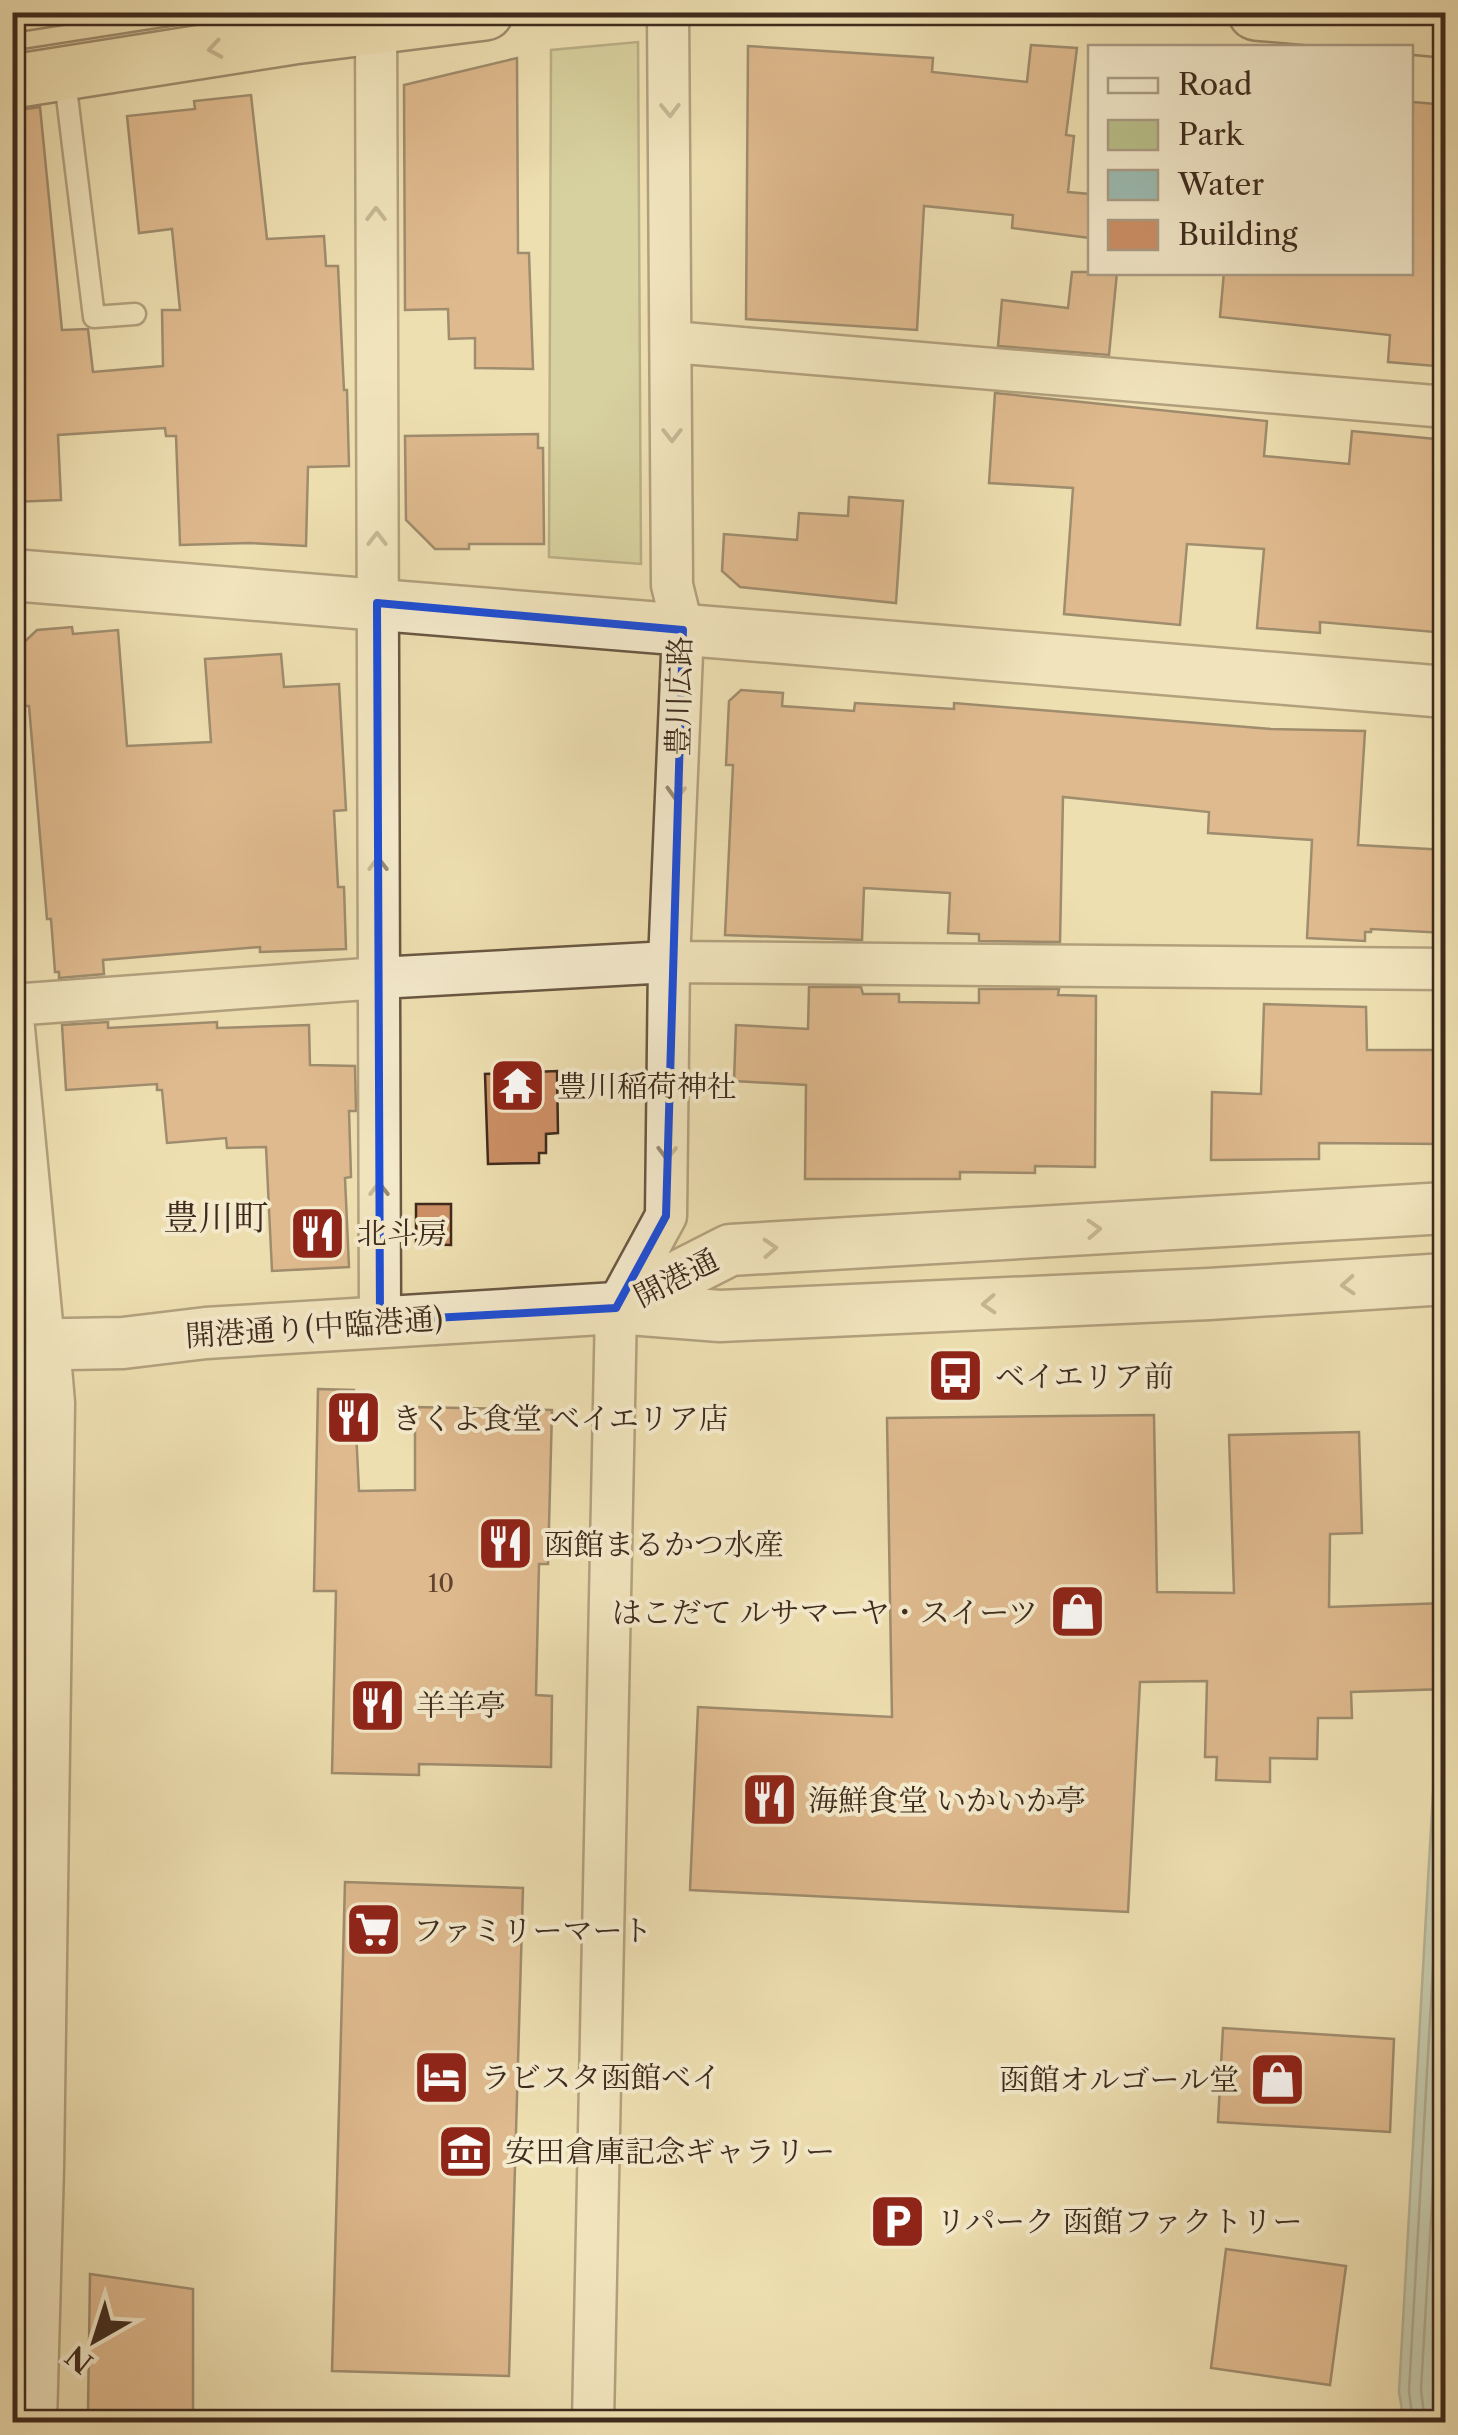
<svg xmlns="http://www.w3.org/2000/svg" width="1458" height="2435" viewBox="0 0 1458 2435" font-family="'Libre Caslon Text','Noto Serif JP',serif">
<rect width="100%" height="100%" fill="#eedfb1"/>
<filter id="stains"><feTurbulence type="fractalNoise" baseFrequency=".002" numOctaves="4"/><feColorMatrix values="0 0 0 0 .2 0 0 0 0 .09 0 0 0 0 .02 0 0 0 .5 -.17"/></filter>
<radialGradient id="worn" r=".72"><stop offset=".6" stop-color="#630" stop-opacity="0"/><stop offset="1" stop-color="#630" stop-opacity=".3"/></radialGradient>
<!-- green -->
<path fill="#bac18b" stroke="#7c7654" stroke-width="2.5" d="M638 42 641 564 549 557 551 50Z"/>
<!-- water -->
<path fill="#9bbcb3" stroke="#768277" stroke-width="2.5" d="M1433 1792 1446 1793V2422H1404L1399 2392Z"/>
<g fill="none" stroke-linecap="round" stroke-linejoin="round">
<!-- shore -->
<path stroke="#6c7368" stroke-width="2.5" d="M1413 2422 1409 2391 1442 1807 1446 1802
M1425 2422 1421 2390 1446 1962
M1440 2422 1436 2389 1446 2227"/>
</g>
<!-- building -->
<path fill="#cd8f65" stroke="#3e2a1d" stroke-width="2.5" d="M1031 45 1077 48 1066 135 1074 136 1068 192 1090 194V238L1012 228 1013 215 924 206 917 330 746 319 748 46 933 58 932 72 1027 82Z
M517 58 518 253H529L533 369 475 368V338L449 339 448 309 405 310 404 85Z
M251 95 267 239 324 236 326 266H338L344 390H347L349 466 308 467 306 546 249 543 180 545 176 436H166L165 428 58 435 61 500 12 502V111L40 107 62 330 88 329 93 372 163 366 162 310H180L172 229 139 233 127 116 195 109 194 101Z
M1413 102 1446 105V254L1435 366 1388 362 1390 335 1220 317 1224 272H1410Z
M1072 272H1117L1109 355 998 346 1002 300 1068 308Z
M995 393 1267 421 1264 456 1349 464 1352 431 1446 440V633L1320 622V633L1257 628 1264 549 1187 544 1180 625 1064 614 1073 488 989 483Z
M538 434V448H543L544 544H469V549H435L406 520 405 436Z
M849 497 903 501 896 603 740 587 722 571 724 534 797 540 799 513 848 516Z
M72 627 73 634 118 630 127 746 211 742 205 659 281 654 284 687 339 684 346 810 334 811 338 887H344L346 949 260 952V947L103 960 104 974 59 978V972H55L51 919H47L29 706H24L20 646 37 630Z
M741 690 783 693 782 706 854 711 855 703 954 709V703L1271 729 1365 731 1358 845 1446 850V933L1371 929V932H1365V941L1307 938 1312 840 1208 833 1209 812 1063 797 1060 942 979 941V934L948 933 950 893 864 888 862 940 725 935 733 765H726L729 701Z
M809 987H861L863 994H899V1002L979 1003V989H1059L1058 995 1096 996 1095 1167 1035 1166V1173L960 1172V1179H805L806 1085 734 1081 736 1025 808 1029Z
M1264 1004 1366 1007 1367 1050H1446V1144L1319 1143V1159L1211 1160 1212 1092 1261 1094Z
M108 1022V1028L217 1022V1028L309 1025 310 1065 355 1066 356 1111H349L351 1177 345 1178 349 1267 272 1271 266 1147 227 1148 226 1138 167 1143 162 1090H157V1084L66 1090 62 1025Z
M557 1071 558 1133 546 1134V1153H539V1163L488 1164 485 1074Z
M416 1204H451V1245L416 1244Z
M318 1389 354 1390 359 1491 415 1490V1407L552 1410 548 1564H539L536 1695 552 1696 551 1767 419 1764V1775L332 1773 336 1591H314Z
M1154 1415 1157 1592 1234 1593 1229 1435 1359 1432 1362 1533 1330 1534 1329 1607 1446 1603V1689L1351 1692 1352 1718H1318L1317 1759 1270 1758V1782L1216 1780 1217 1757H1205L1207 1681 1140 1682 1128 1912 690 1890 698 1707 892 1717 887 1418Z
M345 1882 523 1888 509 2376 332 2371Z
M1223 2028 1394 2039 1390 2132 1218 2122Z
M1226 2249 1346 2266 1330 2385 1211 2368Z
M90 2274 193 2289V2417L88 2411Z"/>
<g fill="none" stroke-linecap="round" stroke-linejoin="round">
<defs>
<path id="service" d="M64 72 94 317 135 314"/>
<path id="minor" d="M376 12 380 1321
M672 342 1446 407
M12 1005 379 978 669 962 1446 969
M12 1007 44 1344
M593 2422 616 1308 666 1216 669 962 683 630 672 585 668 12"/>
<path id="tertiary" d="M12 575 1446 692
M616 1308 730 1250 1446 1208
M12 1345 123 1343 206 1333 616 1308 720 1316 1209 1294 1446 1279
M31 2422 38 2167 49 1403 44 1344"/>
<path id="trunk" d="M1256 12 1446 29
M12 80 293 36 485 12"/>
</defs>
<!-- service casing -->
<use href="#service" stroke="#6a5742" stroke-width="25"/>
<!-- minor casing -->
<use href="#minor" stroke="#6a5742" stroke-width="45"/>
<!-- tertiary casing -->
<use href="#tertiary" stroke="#6a5742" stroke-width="55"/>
<!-- trunk casing -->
<use href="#trunk" stroke="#3e2a1d" stroke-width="60"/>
<!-- service -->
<use href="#service" stroke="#f4eacc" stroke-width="20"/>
<!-- minor -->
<use href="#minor" stroke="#f4eacc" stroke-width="40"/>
<!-- tertiary -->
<use href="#tertiary" stroke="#f4eacc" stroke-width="50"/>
<!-- trunk -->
<use href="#trunk" stroke="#eedfb1" stroke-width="55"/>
<!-- tram -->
<path stroke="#3e2a1d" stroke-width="2.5" d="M12 33 147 12
M12 54 278 12"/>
</g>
<!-- one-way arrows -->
<defs><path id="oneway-chevron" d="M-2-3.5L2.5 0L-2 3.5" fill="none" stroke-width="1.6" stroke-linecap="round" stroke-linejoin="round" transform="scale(2.5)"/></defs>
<use stroke="#968467" href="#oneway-chevron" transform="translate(215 49) rotate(171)"/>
<g stroke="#998a74">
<use href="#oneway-chevron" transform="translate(670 110) rotate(89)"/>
<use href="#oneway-chevron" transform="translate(376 214) rotate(-90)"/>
<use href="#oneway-chevron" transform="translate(672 435) rotate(90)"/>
<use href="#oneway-chevron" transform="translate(377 539) rotate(-90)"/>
<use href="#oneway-chevron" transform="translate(676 793) rotate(92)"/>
<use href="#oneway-chevron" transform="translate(378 864) rotate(-90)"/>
<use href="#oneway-chevron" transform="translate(667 1153) rotate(91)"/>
<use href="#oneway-chevron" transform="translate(379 1189) rotate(-90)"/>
<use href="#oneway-chevron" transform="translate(1094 1229) rotate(-3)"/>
<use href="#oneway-chevron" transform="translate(770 1248) rotate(-3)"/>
<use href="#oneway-chevron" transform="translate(1348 1285) rotate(176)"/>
<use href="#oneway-chevron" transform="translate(989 1304) rotate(177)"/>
</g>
<!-- marked area -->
<path d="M0 0H1458V2435H0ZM377 603 683 630 666 1216 616 1308 380 1321Z" fill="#eedfb1" fill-opacity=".55" fill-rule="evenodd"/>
<path fill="none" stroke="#1d4ed8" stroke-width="8" stroke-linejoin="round" d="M377 603 683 630 666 1216 616 1308 380 1321Z"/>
<!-- icons -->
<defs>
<symbol id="temple-square" viewBox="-11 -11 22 22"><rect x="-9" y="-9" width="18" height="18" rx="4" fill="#8f2418" stroke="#f4eacc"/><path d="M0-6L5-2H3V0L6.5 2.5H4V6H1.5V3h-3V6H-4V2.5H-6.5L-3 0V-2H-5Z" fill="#fff"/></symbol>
<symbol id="restaurant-square" viewBox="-11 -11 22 22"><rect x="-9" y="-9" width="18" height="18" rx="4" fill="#8f2418" stroke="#f4eacc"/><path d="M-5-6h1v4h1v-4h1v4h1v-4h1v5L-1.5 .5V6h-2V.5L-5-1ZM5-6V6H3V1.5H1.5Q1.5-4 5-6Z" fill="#fff"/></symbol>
<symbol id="bus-square" viewBox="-11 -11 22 22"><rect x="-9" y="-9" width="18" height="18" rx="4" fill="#8f2418" stroke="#f4eacc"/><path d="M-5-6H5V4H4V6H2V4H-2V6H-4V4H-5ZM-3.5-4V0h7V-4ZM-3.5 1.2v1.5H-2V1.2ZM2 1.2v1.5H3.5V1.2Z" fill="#fff"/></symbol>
<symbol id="shop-square" viewBox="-11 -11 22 22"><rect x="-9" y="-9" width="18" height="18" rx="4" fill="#8f2418" stroke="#f4eacc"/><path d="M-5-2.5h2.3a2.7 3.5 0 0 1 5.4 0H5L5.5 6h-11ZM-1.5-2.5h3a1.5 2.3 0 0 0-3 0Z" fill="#fff"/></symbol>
<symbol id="supermarket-square" viewBox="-11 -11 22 22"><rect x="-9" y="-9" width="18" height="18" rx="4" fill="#8f2418" stroke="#f4eacc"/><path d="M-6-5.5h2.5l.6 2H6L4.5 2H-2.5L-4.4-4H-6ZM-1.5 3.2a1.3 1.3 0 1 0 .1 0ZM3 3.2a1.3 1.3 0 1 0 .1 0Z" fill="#fff"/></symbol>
<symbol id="hotel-square" viewBox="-11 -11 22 22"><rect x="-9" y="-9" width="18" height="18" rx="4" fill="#8f2418" stroke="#f4eacc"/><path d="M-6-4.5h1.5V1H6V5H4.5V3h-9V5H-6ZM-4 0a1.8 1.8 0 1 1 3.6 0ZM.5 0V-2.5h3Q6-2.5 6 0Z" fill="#fff"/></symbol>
<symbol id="museum-square" viewBox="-11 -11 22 22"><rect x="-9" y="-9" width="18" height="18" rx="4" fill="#8f2418" stroke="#f4eacc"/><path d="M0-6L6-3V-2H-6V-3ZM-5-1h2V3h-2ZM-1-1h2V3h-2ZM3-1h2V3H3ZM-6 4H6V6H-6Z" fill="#fff"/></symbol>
<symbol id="parking-square" viewBox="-11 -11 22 22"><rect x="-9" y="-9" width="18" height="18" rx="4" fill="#8f2418" stroke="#f4eacc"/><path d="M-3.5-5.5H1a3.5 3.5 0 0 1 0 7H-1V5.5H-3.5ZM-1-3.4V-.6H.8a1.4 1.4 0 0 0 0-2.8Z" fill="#fff"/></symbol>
</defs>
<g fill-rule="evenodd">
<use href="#temple-square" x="486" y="1054" width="63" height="63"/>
<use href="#restaurant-square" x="286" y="1202" width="63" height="63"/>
<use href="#bus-square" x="924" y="1344" width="63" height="63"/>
<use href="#restaurant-square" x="322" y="1386" width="63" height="63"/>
<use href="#restaurant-square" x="474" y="1512" width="63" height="63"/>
<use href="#shop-square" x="1046" y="1580" width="63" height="63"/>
<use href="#restaurant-square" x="346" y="1674" width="63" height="63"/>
<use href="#restaurant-square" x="738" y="1768" width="63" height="63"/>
<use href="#supermarket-square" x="342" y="1898" width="63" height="63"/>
<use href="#hotel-square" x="410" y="2046" width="63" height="63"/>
<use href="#shop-square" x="1246" y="2048" width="63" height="63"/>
<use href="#museum-square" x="434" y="2120" width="63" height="63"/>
<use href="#parking-square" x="866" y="2190" width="63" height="63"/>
</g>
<g text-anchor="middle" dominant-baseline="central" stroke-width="8" stroke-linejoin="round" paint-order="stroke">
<!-- number labels -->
<g font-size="25" fill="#62432f">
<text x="441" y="1583">10</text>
</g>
<!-- street labels -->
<g font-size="30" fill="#3e2a1d" stroke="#f4eacc">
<text transform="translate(679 696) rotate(-89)">豊川広路</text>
<text transform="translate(676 1278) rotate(-27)">開港通</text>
<text transform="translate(314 1327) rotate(-4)">開港通り(中臨港通)</text>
</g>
<!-- poi labels -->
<g font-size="30" fill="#3e2a1d" stroke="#f4eacc" text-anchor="start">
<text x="557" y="1086">豊川稲荷神社</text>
<text x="357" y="1233">北斗房</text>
<text x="995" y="1376">ベイエリア前</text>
<text x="392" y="1418">きくよ食堂 ベイエリア店</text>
<text x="544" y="1544">函館まるかつ水産</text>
<text x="1038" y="1612" text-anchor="end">はこだて ルサマーヤ・スイーツ</text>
<text x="416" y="1705">羊羊亭</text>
<text x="808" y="1800">海鮮食堂 いかいか亭</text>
<text x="413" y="1930">ファミリーマート</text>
<text x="481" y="2077">ラビスタ函館ベイ</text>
<text x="1239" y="2079" text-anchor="end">函館オルゴール堂</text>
<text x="505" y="2151">安田倉庫記念ギャラリー</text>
<text x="936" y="2221">リパーク 函館ファクトリー</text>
</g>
<!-- quarter labels -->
<g font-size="35" fill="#3e2a1d" stroke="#f4eacc">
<text x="216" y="1217">豊川町</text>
</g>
</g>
<!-- margin -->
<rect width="1458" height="2435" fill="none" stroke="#eedfb1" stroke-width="50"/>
<rect x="15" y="15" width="1428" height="2405" fill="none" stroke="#3e2a1d" stroke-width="5"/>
<rect x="25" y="25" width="1408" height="2385" fill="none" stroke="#3e2a1d" stroke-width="2.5"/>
<!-- legend -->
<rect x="1088" y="45" width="325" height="230" fill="#f4eacc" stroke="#ab9d86" stroke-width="2.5"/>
<rect x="1108" y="78" width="50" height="15" fill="#f4eacc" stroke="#ab9d86" stroke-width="2.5"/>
<text x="1178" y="95" font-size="30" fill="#3e2a1d">Road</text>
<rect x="1108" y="120" width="50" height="30" fill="#bac18b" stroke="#ab9d86" stroke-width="2.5"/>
<text x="1178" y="145" font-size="30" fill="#3e2a1d">Park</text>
<rect x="1108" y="170" width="50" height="30" fill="#9bbcb3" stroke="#ab9d86" stroke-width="2.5"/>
<text x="1178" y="195" font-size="30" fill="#3e2a1d">Water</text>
<rect x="1108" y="220" width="50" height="30" fill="#cd8f65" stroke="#ab9d86" stroke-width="2.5"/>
<text x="1178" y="245" font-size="30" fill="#3e2a1d">Building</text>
<!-- north arrow -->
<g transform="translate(95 2340) rotate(219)" stroke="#f4eacc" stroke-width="8" paint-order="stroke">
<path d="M0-8L18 38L0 25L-18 38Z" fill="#3e2a1d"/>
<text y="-15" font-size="28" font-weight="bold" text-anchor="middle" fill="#3e2a1d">N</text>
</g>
<rect width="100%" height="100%" filter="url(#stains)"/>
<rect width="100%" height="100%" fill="url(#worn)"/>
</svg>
